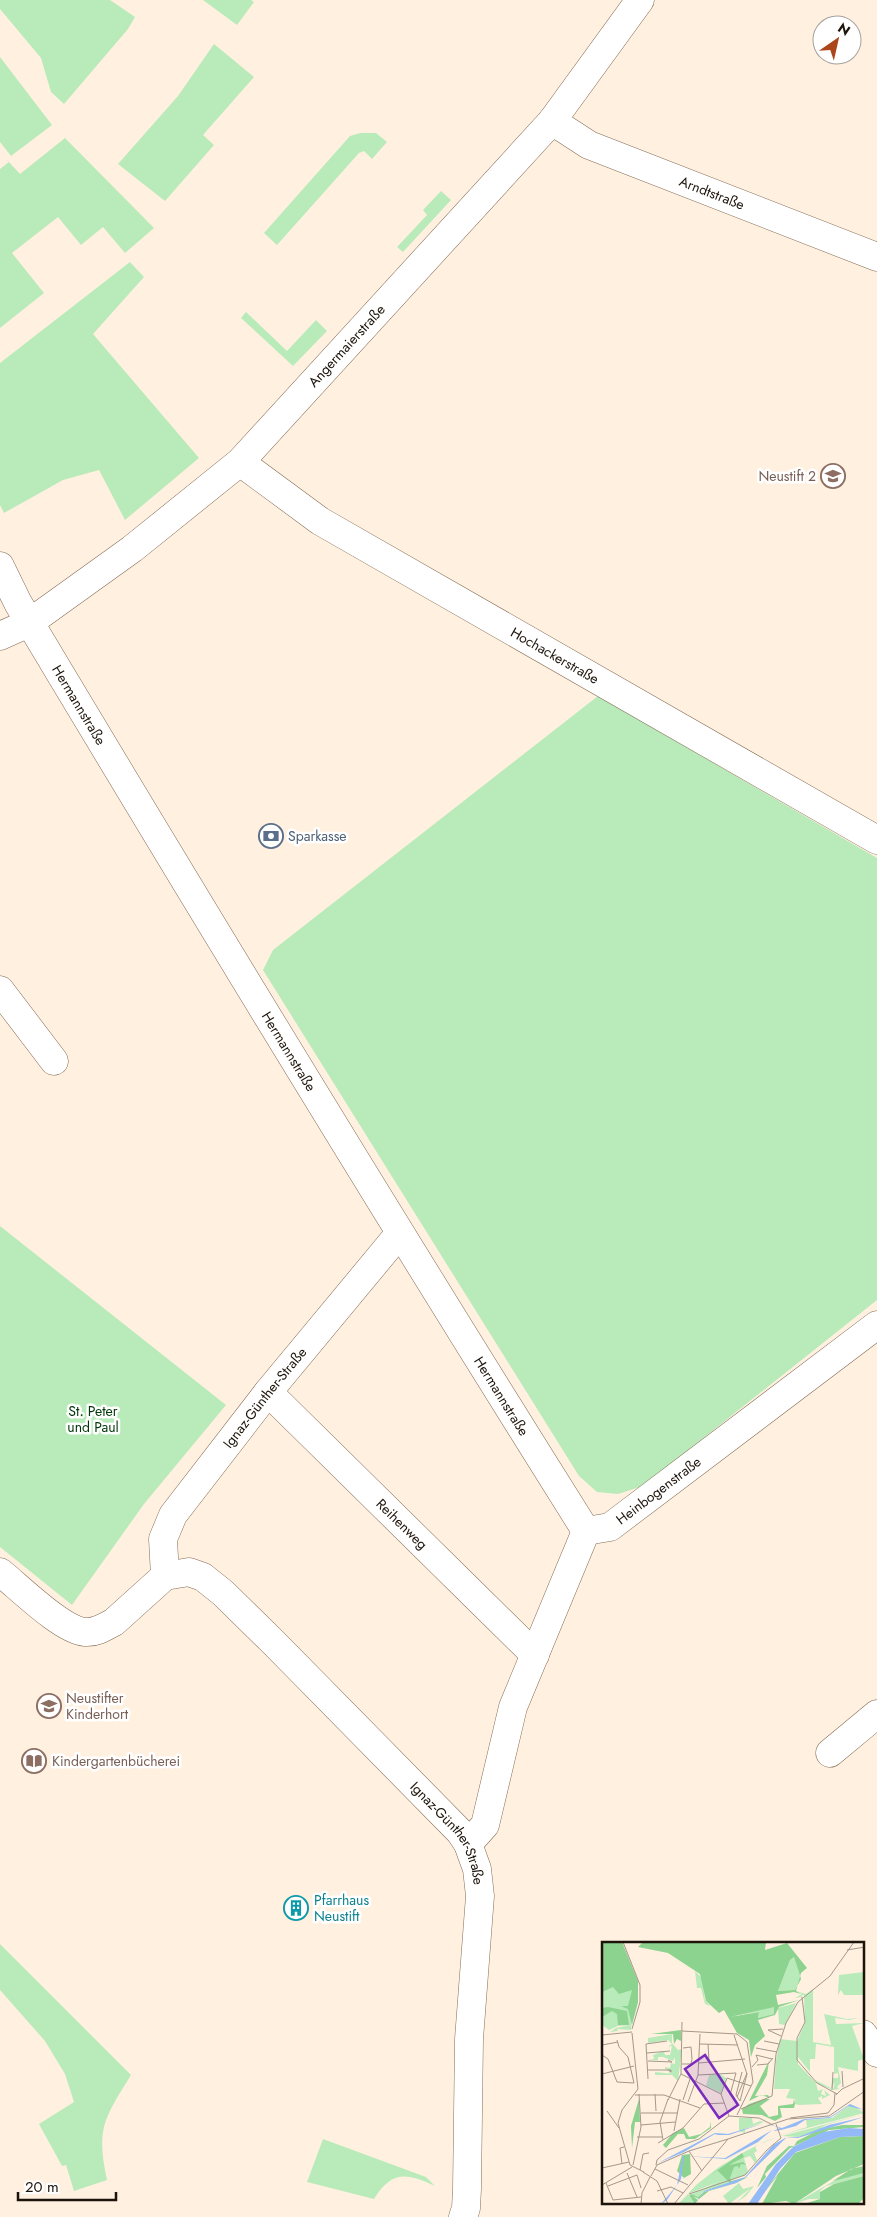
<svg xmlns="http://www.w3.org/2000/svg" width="877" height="2217" viewBox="0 0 877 2217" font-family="Jost,sans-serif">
<rect width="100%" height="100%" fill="#fff0e0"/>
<!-- green -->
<path fill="#b9ebba" d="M0 0H110L135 17 128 29 64 104 51 92 41 58 0 9Z
M203 0H251L254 2 237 25Z
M214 44 254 77 203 135 214 145 165 201 118 164 178 96Z
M0 57 52 125 11 156 0 142Z
M360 133H376L387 142 372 159 364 151 359 153 277 245 264 233 350 136Z
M65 138 154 228 125 253 103 227 81 245 58 217 12 253 44 293 0 328V169L9 162 20 174Z
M441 191 451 200 403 252 397 247 427 215 423 210Z
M130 262 144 277 93 334 199 458 125 520 99 470 63 480 4 513 0 505V363Z
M246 312 287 351 316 320 327 331 293 366 241 318Z
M598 696 877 858V1300L643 1486 618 1494 597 1492 579 1476 263 970 273 950Z
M0 1226 226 1405 144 1504 72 1605 0 1547Z
M0 1944 131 2075C104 2119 96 2128 107 2180L74 2191 66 2165 62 2166 39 2124 74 2102 65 2074 45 2041 0 1990Z
M323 2139 426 2177 435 2186C407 2173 392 2170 374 2199L307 2182Z"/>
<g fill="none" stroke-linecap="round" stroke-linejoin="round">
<defs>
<g id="street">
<path id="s1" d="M552 121 589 145 877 257"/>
<path id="s2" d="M240 462 320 521 877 840"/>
<path id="s3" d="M0 566 18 603C204 914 393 1224 586 1531"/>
<path id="s4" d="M0 636 29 623 132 549 240 462 552 121 640 0"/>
<path d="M0 990 54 1061"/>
<path id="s5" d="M268 1392 535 1655"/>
<path id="s6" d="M586 1531 610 1527 877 1325"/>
<path id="s7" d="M0 1572C20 1588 62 1630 85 1632 96 1633 105 1627 114 1622L165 1576 189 1572 203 1577 223 1593 274 1643 460 1832 468 1844 477 1869 480 1896 469 2039 467 2189 466 2208 463 2217"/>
<path id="s8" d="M165 1576 163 1539 173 1515 268 1392 399 1234"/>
<path d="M830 1753 877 1714"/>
<path d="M468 1844 485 1825 513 1707 586 1531"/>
<path d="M863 2034 877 2053"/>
</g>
</defs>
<!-- street casing -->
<use href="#street" stroke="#846d56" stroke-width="29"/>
<!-- street -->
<use href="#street" stroke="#fff" stroke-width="28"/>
</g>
<!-- icons -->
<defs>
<symbol id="school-ring" viewBox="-11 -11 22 22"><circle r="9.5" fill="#fff" stroke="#8d6e63" stroke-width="1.5"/><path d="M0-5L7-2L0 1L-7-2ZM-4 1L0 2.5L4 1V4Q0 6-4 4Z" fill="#8d6e63"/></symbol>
<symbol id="bank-ring" viewBox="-11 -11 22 22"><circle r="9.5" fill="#fff" stroke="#5c6f8a" stroke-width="1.5"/><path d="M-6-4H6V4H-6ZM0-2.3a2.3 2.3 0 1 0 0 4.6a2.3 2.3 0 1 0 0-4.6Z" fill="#5c6f8a"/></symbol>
<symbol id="library-ring" viewBox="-11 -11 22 22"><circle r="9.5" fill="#fff" stroke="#8d6e63" stroke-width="1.5"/><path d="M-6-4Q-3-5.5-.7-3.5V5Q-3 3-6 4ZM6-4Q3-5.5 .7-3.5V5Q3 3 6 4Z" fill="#8d6e63"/></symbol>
<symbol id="building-ring" viewBox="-11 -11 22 22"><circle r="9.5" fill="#fff" stroke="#0f9aa8" stroke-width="1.5"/><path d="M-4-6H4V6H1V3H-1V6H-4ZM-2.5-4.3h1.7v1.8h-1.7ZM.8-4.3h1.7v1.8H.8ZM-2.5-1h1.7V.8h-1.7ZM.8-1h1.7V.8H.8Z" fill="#0f9aa8"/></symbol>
</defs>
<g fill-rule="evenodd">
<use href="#school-ring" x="819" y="462" width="28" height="28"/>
<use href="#bank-ring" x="257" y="822" width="28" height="28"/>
<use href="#school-ring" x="35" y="1692" width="28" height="28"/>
<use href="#library-ring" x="20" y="1747" width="28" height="28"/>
<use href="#building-ring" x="282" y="1894" width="28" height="28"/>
</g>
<g text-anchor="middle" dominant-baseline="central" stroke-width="5" stroke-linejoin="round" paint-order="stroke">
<!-- street labels -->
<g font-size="14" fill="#1c130a" stroke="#fff">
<text stroke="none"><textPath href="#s1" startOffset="176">Arndtstraße</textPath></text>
<text stroke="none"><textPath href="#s4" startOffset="455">Angermaierstraße</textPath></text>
<text stroke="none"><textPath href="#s2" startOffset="370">Hochackerstraße</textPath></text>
<text stroke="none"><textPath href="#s3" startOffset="160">Hermannstraße</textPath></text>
<text stroke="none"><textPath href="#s3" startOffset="565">Hermannstraße</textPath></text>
<text stroke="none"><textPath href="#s3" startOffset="970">Hermannstraße</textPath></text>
<text stroke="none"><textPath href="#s8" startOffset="212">Ignaz-Günther-Straße</textPath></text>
<text stroke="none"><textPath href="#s6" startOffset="85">Heinbogenstraße</textPath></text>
<text stroke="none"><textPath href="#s5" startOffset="188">Reihenweg</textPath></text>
<text stroke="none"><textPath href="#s7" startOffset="601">Ignaz-Günther-Straße</textPath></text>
</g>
<!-- education labels -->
<g font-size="14" fill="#785e54" stroke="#fff" text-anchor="start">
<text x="816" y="476" text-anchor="end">Neustift 2</text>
<text x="66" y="1698">Neustifter<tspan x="66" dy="16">Kinderhort</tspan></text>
<text x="52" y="1761">Kindergartenbücherei</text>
</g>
<!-- service labels -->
<g font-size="14" fill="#4e5e75" stroke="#fff" text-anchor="start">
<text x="288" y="836">Sparkasse</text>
</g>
<!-- park labels -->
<g font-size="14" fill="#003609" stroke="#fff">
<text x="93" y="1411">St. Peter<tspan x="93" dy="16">und Paul</tspan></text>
</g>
<!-- culture labels -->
<g font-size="14" fill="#0d838f" stroke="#fff" text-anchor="start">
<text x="314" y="1900">Pfarrhaus<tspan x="314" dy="16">Neustift</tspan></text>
</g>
</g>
<!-- overview -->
<g transform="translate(602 1942)">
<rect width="262" height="262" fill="#fff0e0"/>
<path d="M192 15 199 37 193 48 176 49 188 18ZM93 29 100 36 103 58 108 64 103 62 99 46H95ZM262 30V53H242L239 48 236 53 237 33ZM0 41 32 46 29 88 15 87 16 89 8 90 14 86 28 83 16 84 7 88 0 83ZM211 47V100L229 103 222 72 245 77 257 76 247 78 233 76 234 82 262 81 250 84 262 117 256 119V129L236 125 239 141 235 145 237 147 231 148 233 140 229 147 217 142 213 138 229 146 231 136H236V131L232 132V105L214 102 213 117H208V130L196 115V122L214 141 216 149 221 147 219 152 224 154 222 148 228 153 220 157V154L216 156 220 162 197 163 193 162V157L184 156 188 147H172L174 119 178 97 195 99 203 81 202 53H201L199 55 193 56 200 52 194 49 204 52ZM194 61 183 83 177 82 176 66ZM172 64V72L156 76 157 70 128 74ZM70 92V101L76 108 80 107 76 139 70 133H53V130L72 132 66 131 69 130 63 127V125L68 126 69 121 73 122V115L71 119 61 115H56V118H47L52 117 51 113 62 109 63 113H68L70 104 66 105 70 102 66 98 46 101V96ZM118 132 124 136 119 151 104 144 107 133ZM246 164H252L262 171 179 193 205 185 204 178 230 176ZM262 172 224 183 219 186 239 184 220 189 196 195 180 194ZM137 176H150L151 182 158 179 162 180 143 187V191L137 189ZM178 194 153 204 155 209 152 211 155 218 153 221 148 214 142 216 146 230 143 233 127 239 129 241 102 249 96 255 90 252 118 239 86 252 93 262H76L85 253 94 243 117 225 144 209 164 199ZM262 231V234L224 244 218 249V257H207L192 262 235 237ZM137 241 141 247 152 244 144 254 135 260 149 246 127 262 121 254Z" fill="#b9ebba"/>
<path d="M0 0H20L36 39V60L30 83 26 67 19 64H26L30 48 17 52 11 45 0 50ZM41 0H164L163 8 185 1 205 26 199 31 194 49 199 52 192 50 174 53 176 63 197 58 177 65 173 73 156 78 163 94 153 103 149 115 147 98 135 91 122 68 117 71 104 59 98 32 66 11 36 5ZM192 15 199 37 193 48 176 49 188 18ZM172 65V72L156 76 157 70 128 75ZM6 65 25 69 27 83H16L15 72 10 69 0 75V66ZM79 88V99L75 97 72 102 71 92H49ZM167 119 165 133 153 154 166 153 168 156 159 153 147 159ZM37 157 38 180H33L30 206 29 184ZM162 157H168L158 164 167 175 176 173V164L191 162 192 157 193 162 192 166H178L180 175 173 179 160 173 141 172 140 167 147 162ZM109 179V186L93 197H84L82 192H76L64 206 61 203 71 191 82 186 87 195 99 192 108 185ZM240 183H262V185L227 188 188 206 163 232 164 235 155 246 165 224 187 204H192L195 199 215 189ZM262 194V222L234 234 192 262 184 259 160 262 176 233 161 252 162 249 193 211 238 195ZM140 211 142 215 127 223 141 220 144 223 139 222 137 227 136 224 132 225 128 236 129 239 146 235 134 241 107 249 97 257 91 254 96 258 93 262 87 253 90 252 96 255 102 250 129 242 115 228 107 234ZM88 212 89 232 82 236 75 229 80 213ZM262 224V231L231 239 249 227ZM262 234V256L257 261H205L218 257V250L232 242Z" fill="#8bd38e" fill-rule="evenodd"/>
<path d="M248 162 262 168 246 164 228 176 203 178 194 184 179 188 171 189 178 186 163 181 127 193H116L113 192 82 210 56 221 50 236 51 247 50 236 56 221 113 191 126 192 163 181 180 186 202 177 228 175ZM262 175 196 196H184L144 235 134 241 102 250 93 262 102 249 143 235 171 203 183 196 196 195 227 183ZM247 186 262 187V194L238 195 194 210 178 227 155 262H146L174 222 191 205 221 190ZM170 188 156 200 124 217 82 214 79 237 65 258 59 262 75 243 81 214 123 216Z" fill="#93baf7"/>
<path fill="none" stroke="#a4988a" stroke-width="1" d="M21 0 38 43V60L30 87M245 8 263 5M200 55 203 80 195 96V118L215 141 235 152M80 89 135 92 145 100 151 140 135 173M30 91 36 147 20 168 16 181 28 223 42 230M0 93 30 90M132 93 145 132 138 159M179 94 166 88 181 87M162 99 177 102M98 102 136 103M106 102 107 119M0 103 16 100M154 106 175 110M45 111 68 109M0 113 6 117 15 140 32 141 26 115 17 105 15 98M46 119 70 120 66 118M97 121 143 117M80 122H89L90 117 89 105 81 106M155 123 166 122 171 116M150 125 156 118 154 113 170 117M46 128H69V130L66 128M240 129 241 145M0 132 32 124M79 132 119 152M96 133 134 131 128 153M46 137 44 102 65 99M230 148 231 130M53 152 54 169M33 153H62L98 166M234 153 240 147 263 136M135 155 145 131M66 158 79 132 80 80M81 158 88 137M138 159 134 153 140 130M86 160 96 133 98 92M139 167 170 154 174 112 184 81 196 60 228 34 252 0M5 169 17 186M39 171H75M127 174 119 152 125 136 149 144M188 176 226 171 232 163 233 151M39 183 73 180M72 189 78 157M35 195H60M61 198 58 180 66 157M56 201 81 186 102 162 122 161M87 209 126 197M20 222 18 206 22 205M31 223 39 185 37 152M54 223 55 218 66 208 97 197 127 174 157 176 171 183M0 226 27 220M53 227 86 243M38 228 41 212 47 211M41 230 55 239 66 262M25 231 35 255M49 234 55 223 87 209 100 229M4 241 11 258 39 255M0 243 30 225M6 244 35 233 39 246M55 249 69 245 81 251M87 252 143 233 165 208 179 196 174 182M39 262 40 251 48 235M72 262 126 197 186 177 227 174 263 149"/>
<path fill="#7b2cbf" fill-opacity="0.15" stroke="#7b2cbf" stroke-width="2.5" d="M103 113 136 163 117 176 83 127Z"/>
<rect width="262" height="262" fill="none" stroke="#1c130a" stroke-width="2.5"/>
</g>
<!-- north arrow -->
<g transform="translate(837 40) rotate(34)"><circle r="24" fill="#ffffff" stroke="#a4a19d"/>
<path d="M0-4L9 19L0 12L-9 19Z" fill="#ab451b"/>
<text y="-8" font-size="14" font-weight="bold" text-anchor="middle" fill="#1c130a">N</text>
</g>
<!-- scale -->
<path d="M18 2192v8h98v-8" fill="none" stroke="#1c130a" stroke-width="2.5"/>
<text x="25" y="2192" font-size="15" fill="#1c130a" stroke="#ffffff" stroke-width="4" paint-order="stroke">20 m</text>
</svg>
